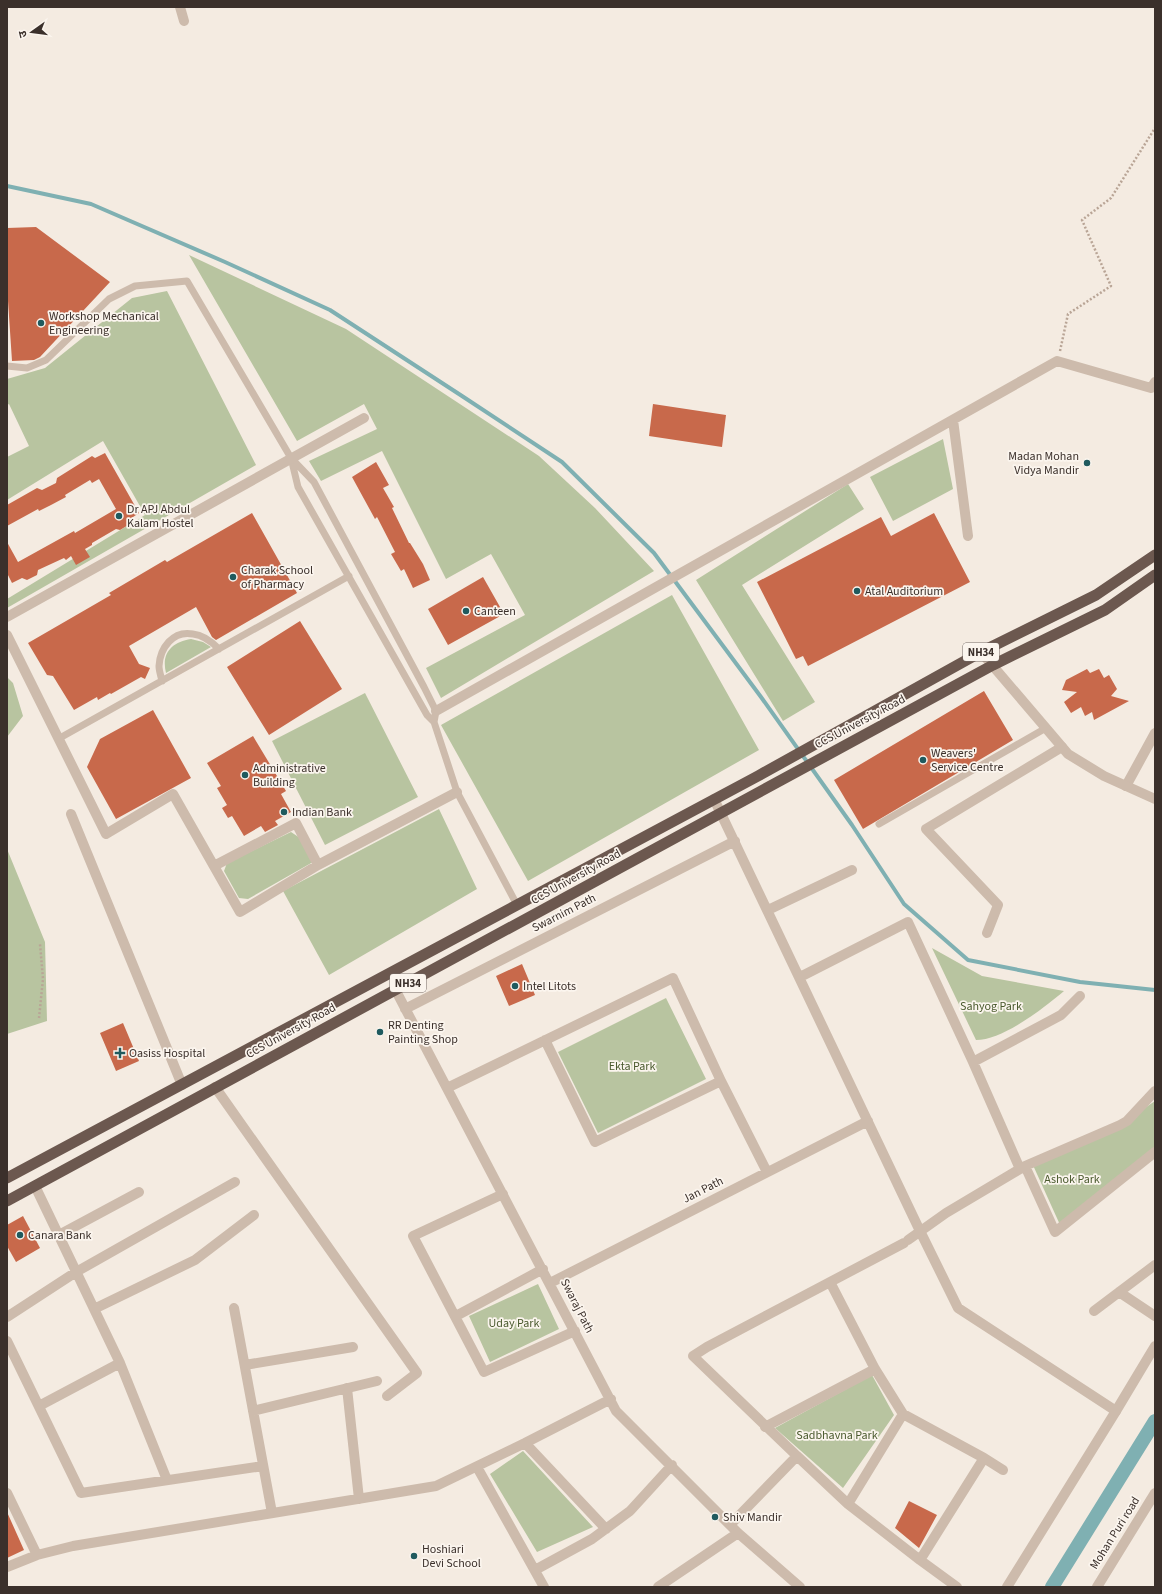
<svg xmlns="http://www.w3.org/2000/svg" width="1162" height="1594" viewBox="0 0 1162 1594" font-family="'Source Sans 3','Noto Sans Devanagari',sans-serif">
<rect width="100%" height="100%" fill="#f4ebe1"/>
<!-- green -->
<path fill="#b8c4a0" d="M189 255 346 329 539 456 595 508 654 571 441 698 426 668 525 615 491 554 446 579 382 451 321 481 309 461 377 429 364 404 297 441Z
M167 291 256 465 7 608V599L145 515 103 441 7 500V457L29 446 9 404 7 405V379L45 368 132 298Z
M943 439 953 489 893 521 870 477Z
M848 484 864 509 742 585 815 702 783 721 696 580Z
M672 595 759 750 528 881 441 725Z
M191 639 203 642 211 647 166 673C161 653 172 642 191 639Z
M7 677 13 683 23 716 7 737Z
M365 693 418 797 325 845 272 741Z
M439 809 477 889 329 975 283 891Z
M291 832 300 838 313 862 248 899 239 898 224 871 227 863Z
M7 849 45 942 47 1021 7 1034Z
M932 948 982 976 1064 991C1044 1008 1003 1040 976 1040Z
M666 998 706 1079 598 1133 558 1052Z
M1155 1101V1152L1061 1227 1032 1163 1120 1125Z
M538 1284 559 1329 490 1362 469 1316Z
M872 1375 894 1415 843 1488 775 1428Z
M523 1451 593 1527 537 1552 490 1474Z"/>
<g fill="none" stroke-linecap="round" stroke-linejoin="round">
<!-- stream -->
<path stroke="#7fb0b2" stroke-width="4" d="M7 186 91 204 225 262 330 310 462 396 562 462 654 553 761 697 852 825 904 904 968 960 1080 982 1155 990"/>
<!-- canal -->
<path stroke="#7fb0b2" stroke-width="14" d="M1052 1587 1155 1421"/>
</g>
<!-- building -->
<path fill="#c8694b" d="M36 227 110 282 40 357 34 360 12 361 7 286V228Z
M653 404 726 415 722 447 649 436Z
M105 453 139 513 130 519V524L120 530 116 529 92 543V545L85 549 90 557 76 565 71 556 66 560 64 558 38 570 37 575 27 580 22 578 12 583 7 573V542L18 562 74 531 75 533 116 509 99 479 92 483 90 480 65 495 66 497 51 505 39 511 38 509 7 526V505L37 488 42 490 56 483 57 478 92 456 95 458Z
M376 462 389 485 383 488 394 507 392 508 409 543H410L423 564 430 580 413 588 404 569 401 571 391 554 395 552 377 517 375 519 352 477Z
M252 513 297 593 216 640 212 637 196 607 129 646 139 664 150 668 145 679 141 677 111 694 110 693 98 700 97 697 74 710 53 676 47 675 28 643 111 595 109 593 165 560 167 562Z
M934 513 970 582 808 666 803 656 796 659 757 582 881 517 891 536Z
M483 577 504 614 448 645 428 609Z
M300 621 342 689 269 735 227 667Z
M1087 669 1090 673 1099 669 1104 678 1109 675 1117 689 1111 696 1129 701 1094 720 1092 712 1085 716 1081 707 1071 713 1064 702 1077 692 1062 690 1066 680Z
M984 691 1013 740 863 829 834 780Z
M153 710 191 778 116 819 87 767 100 739Z
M253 736 286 791 281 794 291 812 275 821 278 825 265 832 261 826 244 836 232 816 228 818 222 808 227 805 217 788 221 786 207 763Z
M522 964 535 995 509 1006 496 976Z
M123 1023 139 1061 116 1071 100 1033Z
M23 1216 40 1248 16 1262 7 1246V1225Z
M909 1501 937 1515 919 1548 895 1528Z
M7 1512 24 1550 7 1558Z"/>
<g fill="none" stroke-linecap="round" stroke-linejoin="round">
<!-- path -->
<path stroke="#b9a596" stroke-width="2.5" stroke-dasharray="2 2" stroke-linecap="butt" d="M1060 351 1068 314 1111 286 1082 220 1111 198 1155 128
M39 1018 43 979 40 944"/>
<!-- service -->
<path stroke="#cdbbac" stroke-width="7" d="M7 366 27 368 46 360 109 299 135 286 187 281 291 458 314 482 424 687 436 711 434 722 457 792 517 905
M291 458 298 487 427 715 434 722
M162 681C161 676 159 671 159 666 160 648 173 630 193 634 204 635 212 642 219 649
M58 739 349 576
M879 824 1046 728"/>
<!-- minor -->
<path stroke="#cdbbac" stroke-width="10" d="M180 7 184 21
M953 420 968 536
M7 617 364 418
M7 635 106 834 173 794 240 912 318 865 457 792
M436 711 1057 361 1151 388 1155 382
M1126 786 1155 733
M714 799 920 1231 958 1308 1116 1411
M71 814 182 1085
M214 866 296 823 318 865
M768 910 852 870
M987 933 998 905 926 829 1062 747
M800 977 908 922 973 1062 1061 1015 1080 996
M395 989 616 1411 738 1533 800 1587
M405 1009 735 841
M545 1040 595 1142 721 1081
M973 1062 1020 1169
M215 1087 417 1373 387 1396
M447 1088 673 978 721 1081 767 1172
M1025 1166 1055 1232 1155 1152
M35 1186 120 1363
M503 1194 413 1236 484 1372 575 1331
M59 1235 139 1192
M908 1240 946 1213 1025 1166 1120 1125 1127 1121 1155 1091
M830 1282 875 1369 903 1414
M550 1283 868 1121
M1119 1292 1155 1316
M234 1308 272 1513
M94 1309 195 1260 254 1215
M1094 1311 1155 1265
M456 1316 543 1269
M7 1317 76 1272 235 1182
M7 1341 81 1493 263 1466
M245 1365 353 1347
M347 1388 359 1499
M39 1406 120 1363 167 1480
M253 1411 377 1381
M765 1427 875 1369
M525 1443 606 1529
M797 1456 693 1356 707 1347 904 1243
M984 1458 1003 1470
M477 1467 544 1587
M7 1493 37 1555
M730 1525 797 1456 848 1504 920 1560 984 1458 903 1414 848 1504
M920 1560 957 1587
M7 1567 37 1555 73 1546 436 1486 525 1443 611 1399
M535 1570 592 1539 630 1511 672 1465
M658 1587 738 1533"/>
<!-- tertiary -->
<path stroke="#cdbbac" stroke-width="10" d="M981 652 1068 754 1104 776 1155 799
M1007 1587 1116 1411 1155 1346
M1097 1587 1155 1493"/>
<!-- trunk -->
<path stroke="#6c584f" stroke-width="11" d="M7 1178 758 776 981 652 1096 595 1155 555
M7 1201 993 665 1105 610 1155 575"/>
</g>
<!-- markers -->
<g fill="#1f5a5e" stroke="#fbf5ee" stroke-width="1.5">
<circle cx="41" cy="323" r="4"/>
<circle cx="1087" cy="463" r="4"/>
<circle cx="119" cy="516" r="4"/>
<circle cx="233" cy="577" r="4"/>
<circle cx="857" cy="591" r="4"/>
<circle cx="466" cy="611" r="4"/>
<circle cx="923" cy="760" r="4"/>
<circle cx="245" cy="775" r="4"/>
<circle cx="284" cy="812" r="4"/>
<circle cx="515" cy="986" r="4"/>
<circle cx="380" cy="1032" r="4"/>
<path d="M118 1047h4v4h4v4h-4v4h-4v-4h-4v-4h4z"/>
<circle cx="20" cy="1235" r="4"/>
<circle cx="715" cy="1517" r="4"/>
<circle cx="414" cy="1556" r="4"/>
</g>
<g text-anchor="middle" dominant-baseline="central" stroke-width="3.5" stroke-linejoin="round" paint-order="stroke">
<!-- shield labels -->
<g fill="#fbf5ee" stroke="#756b66" stroke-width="1">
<rect x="963" y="643" width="36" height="18" rx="3"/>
<rect x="390" y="974" width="36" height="18" rx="3"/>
</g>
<g font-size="11" font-weight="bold" fill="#3b302b">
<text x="981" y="652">NH34</text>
<text x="408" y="983">NH34</text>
</g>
<!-- poi labels -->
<g font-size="12" fill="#3b302b" stroke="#fbf5ee" text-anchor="start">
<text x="49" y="316">Workshop Mechanical<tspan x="49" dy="14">Engineering</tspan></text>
<text x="1079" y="456" text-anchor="end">Madan Mohan<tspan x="1079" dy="14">Vidya Mandir</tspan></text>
<text x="127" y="509">Dr APJ Abdul<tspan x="127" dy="14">Kalam Hostel</tspan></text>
<text x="241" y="570">Charak School<tspan x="241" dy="14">of Pharmacy</tspan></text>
<text x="865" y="591">Atal Auditorium</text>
<text x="474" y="611">Canteen</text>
<text x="931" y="753">Weavers'<tspan x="931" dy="14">Service Centre</tspan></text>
<text x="253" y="768">Administrative<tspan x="253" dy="14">Building</tspan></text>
<text x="292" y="812">Indian Bank</text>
<text x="523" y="986">Intel Litots</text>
<text x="388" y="1025">RR Denting<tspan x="388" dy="14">Painting Shop</tspan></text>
<text x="129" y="1053">Oasiss Hospital</text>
<text x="28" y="1235">Canara Bank</text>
<text x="723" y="1517">Shiv Mandir</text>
<text x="422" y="1549">Hoshiari<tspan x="422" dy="14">Devi School</tspan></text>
</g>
<!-- street labels -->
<g font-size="12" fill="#3b302b" stroke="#fbf5ee">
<text transform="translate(860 722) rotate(-28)">CCS University Road</text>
<text transform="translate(576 877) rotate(-29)">CCS University Road</text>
<text transform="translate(564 913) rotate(-27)">Swarnim Path</text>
<text transform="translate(291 1031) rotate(-29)">CCS University Road</text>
<text transform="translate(703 1190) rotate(-27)">Jan Path</text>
<text transform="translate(577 1306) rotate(63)">Swaraj Path</text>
<text transform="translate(1115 1533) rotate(-58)">Mohan Puri road</text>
</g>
<!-- park labels -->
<g font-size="12" fill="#4a5a2e" stroke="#fbf5ee">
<text x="991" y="1006">Sahyog Park</text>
<text x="632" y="1066">Ekta Park</text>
<text x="1072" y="1179">Ashok Park</text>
<text x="514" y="1323">Uday Park</text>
<text x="837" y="1435">Sadbhavna Park</text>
</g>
</g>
<!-- border -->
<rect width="1162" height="1594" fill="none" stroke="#3b302b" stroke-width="16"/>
<!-- north arrow -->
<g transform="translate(32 32) rotate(256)" stroke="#fbf5ee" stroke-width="3" paint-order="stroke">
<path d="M0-3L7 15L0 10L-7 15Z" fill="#3b302b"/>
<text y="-6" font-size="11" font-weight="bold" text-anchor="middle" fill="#3b302b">उ</text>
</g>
</svg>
